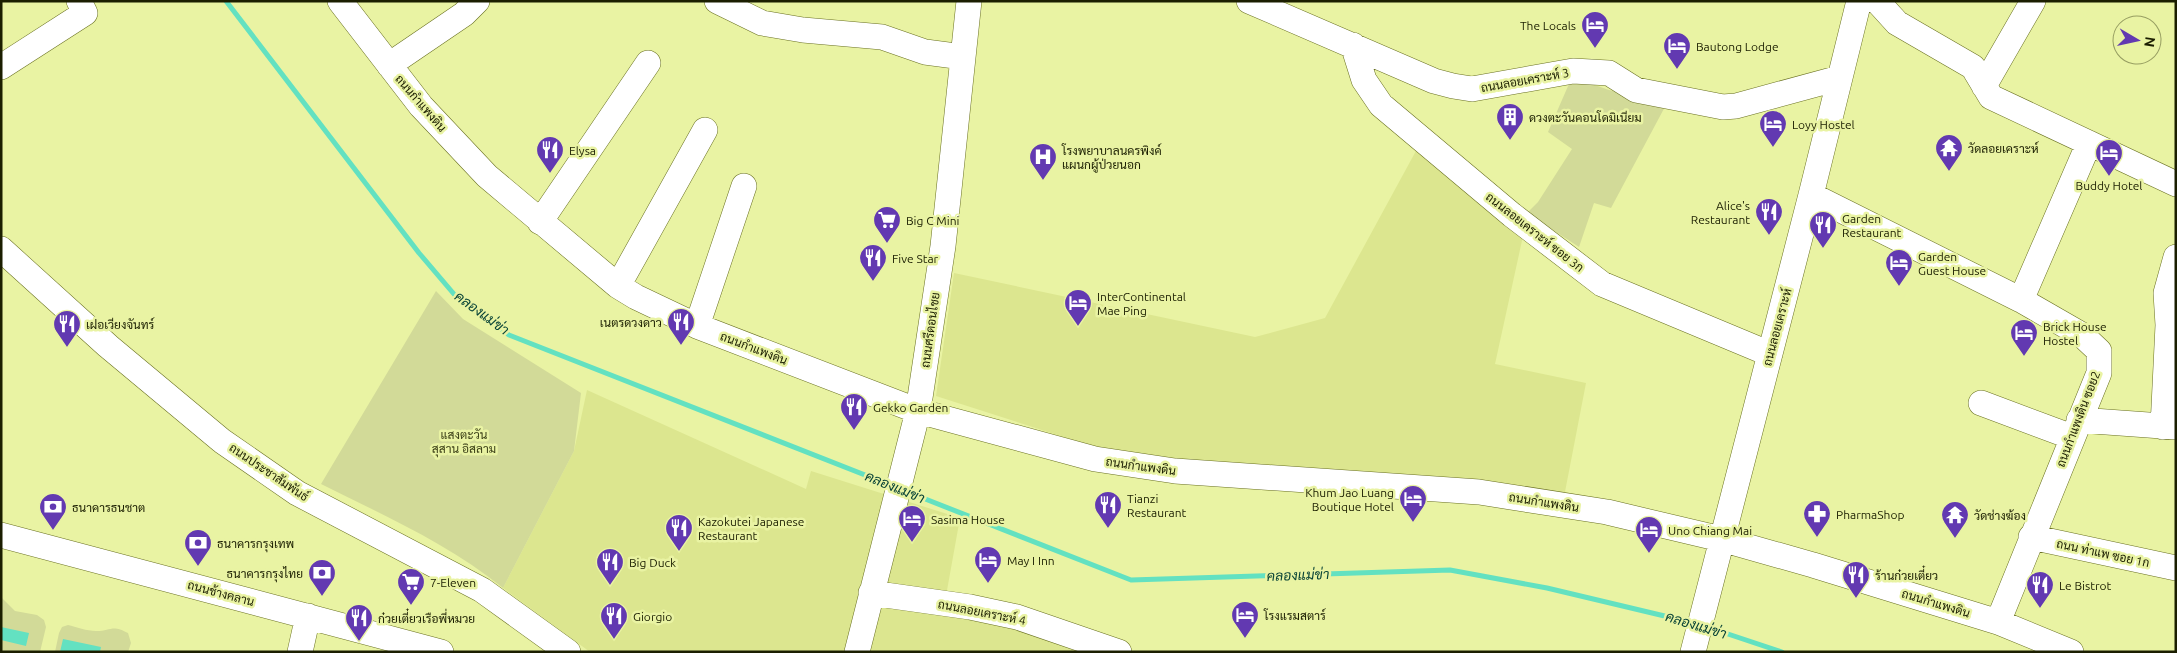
<svg xmlns="http://www.w3.org/2000/svg" width="2177" height="653" viewBox="0 0 2177 653" font-family="Ubuntu,Sarabun,sans-serif">
<rect width="100%" height="100%" fill="#e9f3a3"/>
<!-- built -->
<path fill="#dce68f" d="M1417 149 1523 236 1495 364 1586 383 1564 497 1175 459 1095 447 936 396 954 273 1255 337 1325 318Z
M587 390 806 489 811 471 960 518 944 607 1104 652H590L503 588 574 451Z"/>
<!-- green -->
<path fill="#d2da98" d="M1572 77 1609 90 1667 103 1611 208 1594 203 1579 247 1527 213 1538 202 1572 149 1548 132Z
M436 291 463 319 581 393 574 451 503 588C449 544 383 515 321 484Z
M1 597 15 611 37 615 44 620 46 627 40 652H1Z
M68 625C76 627 87 631 96 631 111 631 112 624 128 633L131 643 128 652H55L59 633 62 627Z"/>
<!-- water -->
<path fill="#63e1c1" d="M1 627 29 633 26 646 1 640Z
M63 639 101 647 100 652H60Z"/>
<g fill="none" stroke-linecap="round" stroke-linejoin="round">
<!-- stream -->
<path stroke="#63e1c1" stroke-width="5" d="M226 1 419 253 459 300 509 335 893 486
M905 491 1131 580 1450 570 1547 588 1694 623
M1707 627 1782 652"/>
<defs>
<path id="minor" d="M340 1 421 106 487 176 618 286 636 297 697 326 918 411 1095 459 1175 471 1479 492 1607 512 1721 539 1813 565 1998 622 2071 652
M717 1 762 23 803 30 882 37 925 52 963 57
M1249 1 1434 81 1453 86 1472 89 1573 71 1609 73 1636 90 1723 107 1736 106 1839 78
M1877 1 1897 23 1973 67 1991 97 2176 184
M1353 45 1364 80 1381 105 1512 215 1602 284 1770 354
M389 65 464 14 477 1
M1 67 85 13 79 1
M1984 86 2033 1
M1811 195 2021 300 2082 335 2099 351V373L1998 622
M540 222 648 63
M1 249 108 346 222 441 297 493 482 590 568 652
M618 286 705 130
M2021 300 2089 143
M697 326 744 186
M1981 403 2072 437
M2079 420 2176 427
M2163 427 2168 325 2166 293 2176 257
M1 535 441 652
M2031 537 2176 568
M871 593 970 607 1017 617 1119 652
M300 652 308 616
M857 652 918 411 943 246 969 1
M1693 652 1811 195 1859 1"/>
</defs>
<!-- minor casing -->
<use href="#minor" stroke="#6a7122" stroke-width="26"/>
<!-- minor -->
<use href="#minor" stroke="#fff" stroke-width="25"/>
</g>
<!-- icons -->
<defs>
<symbol id="hotel-pin" viewBox="-11 -11 22 30"><path d="M0 17L-7.5 6A9.5 9.5 0 1 1 7.5 6Z" fill="#6239b1" stroke="#e9f3a3"/><path d="M-6-4.5h1.5V1H6V5H4.5V3h-9V5H-6ZM-4 0a1.8 1.8 0 1 1 3.6 0ZM.5 0V-2.5h3Q6-2.5 6 0Z" fill="#fff"/></symbol>
<symbol id="building-pin" viewBox="-11 -11 22 30"><path d="M0 17L-7.5 6A9.5 9.5 0 1 1 7.5 6Z" fill="#6239b1" stroke="#e9f3a3"/><path d="M-4-6H4V6H1V3H-1V6H-4ZM-2.5-4.3h1.7v1.8h-1.7ZM.8-4.3h1.7v1.8H.8ZM-2.5-1h1.7V.8h-1.7ZM.8-1h1.7V.8H.8Z" fill="#fff"/></symbol>
<symbol id="temple-pin" viewBox="-11 -11 22 30"><path d="M0 17L-7.5 6A9.5 9.5 0 1 1 7.5 6Z" fill="#6239b1" stroke="#e9f3a3"/><path d="M0-6L5-2H3V0L6.5 2.5H4V6H1.5V3h-3V6H-4V2.5H-6.5L-3 0V-2H-5Z" fill="#fff"/></symbol>
<symbol id="restaurant-pin" viewBox="-11 -11 22 30"><path d="M0 17L-7.5 6A9.5 9.5 0 1 1 7.5 6Z" fill="#6239b1" stroke="#e9f3a3"/><path d="M-5-6h1v4h1v-4h1v4h1v-4h1v5L-1.5 .5V6h-2V.5L-5-1ZM5-6V6H3V1.5H1.5Q1.5-4 5-6Z" fill="#fff"/></symbol>
<symbol id="hospital-pin" viewBox="-11 -11 22 30"><path d="M0 17L-7.5 6A9.5 9.5 0 1 1 7.5 6Z" fill="#6239b1" stroke="#e9f3a3"/><path d="M-5-5h3v3.5h4V-5h3V5h-3V1.5h-4V5h-3Z" fill="#fff"/></symbol>
<symbol id="supermarket-pin" viewBox="-11 -11 22 30"><path d="M0 17L-7.5 6A9.5 9.5 0 1 1 7.5 6Z" fill="#6239b1" stroke="#e9f3a3"/><path d="M-6-5.5h2.5l.6 2H6L4.5 2H-2.5L-4.4-4H-6ZM-1.5 3.2a1.3 1.3 0 1 0 .1 0ZM3 3.2a1.3 1.3 0 1 0 .1 0Z" fill="#fff"/></symbol>
<symbol id="bank-pin" viewBox="-11 -11 22 30"><path d="M0 17L-7.5 6A9.5 9.5 0 1 1 7.5 6Z" fill="#6239b1" stroke="#e9f3a3"/><path d="M-6-4H6V4H-6ZM0-2.3a2.3 2.3 0 1 0 0 4.6a2.3 2.3 0 1 0 0-4.6Z" fill="#fff"/></symbol>
<symbol id="pharmacy-pin" viewBox="-11 -11 22 30"><path d="M0 17L-7.5 6A9.5 9.5 0 1 1 7.5 6Z" fill="#6239b1" stroke="#e9f3a3"/><path d="M-2-6h4v4h4v4h-4v4h-4v-4h-4v-4h4Z" fill="#fff"/></symbol>
</defs>
<g fill-rule="evenodd">
<use href="#hotel-pin" x="1579" y="9" width="32" height="43"/>
<use href="#hotel-pin" x="1661" y="30" width="32" height="43"/>
<use href="#building-pin" x="1494" y="101" width="32" height="43"/>
<use href="#hotel-pin" x="1757" y="108" width="32" height="43"/>
<use href="#temple-pin" x="1933" y="132" width="32" height="43"/>
<use href="#restaurant-pin" x="534" y="134" width="32" height="43"/>
<use href="#hotel-pin" x="2093" y="137" width="32" height="43"/>
<use href="#hospital-pin" x="1027" y="141" width="32" height="43"/>
<use href="#restaurant-pin" x="1753" y="196" width="32" height="43"/>
<use href="#supermarket-pin" x="871" y="204" width="32" height="43"/>
<use href="#restaurant-pin" x="1807" y="209" width="32" height="43"/>
<use href="#restaurant-pin" x="857" y="242" width="32" height="43"/>
<use href="#hotel-pin" x="1883" y="247" width="32" height="43"/>
<use href="#hotel-pin" x="1062" y="287" width="32" height="43"/>
<use href="#restaurant-pin" x="665" y="306" width="32" height="43"/>
<use href="#restaurant-pin" x="51" y="308" width="32" height="43"/>
<use href="#hotel-pin" x="2008" y="317" width="32" height="43"/>
<use href="#restaurant-pin" x="838" y="391" width="32" height="43"/>
<use href="#hotel-pin" x="1397" y="483" width="32" height="43"/>
<use href="#restaurant-pin" x="1092" y="489" width="32" height="43"/>
<use href="#bank-pin" x="37" y="491" width="32" height="43"/>
<use href="#pharmacy-pin" x="1801" y="498" width="32" height="43"/>
<use href="#temple-pin" x="1939" y="499" width="32" height="43"/>
<use href="#hotel-pin" x="896" y="503" width="32" height="43"/>
<use href="#restaurant-pin" x="663" y="512" width="32" height="43"/>
<use href="#hotel-pin" x="1633" y="514" width="32" height="43"/>
<use href="#bank-pin" x="182" y="527" width="32" height="43"/>
<use href="#hotel-pin" x="972" y="544" width="32" height="43"/>
<use href="#restaurant-pin" x="594" y="546" width="32" height="43"/>
<use href="#bank-pin" x="306" y="557" width="32" height="43"/>
<use href="#restaurant-pin" x="1840" y="559" width="32" height="43"/>
<use href="#supermarket-pin" x="395" y="566" width="32" height="43"/>
<use href="#restaurant-pin" x="2024" y="569" width="32" height="43"/>
<use href="#hotel-pin" x="1229" y="599" width="32" height="43"/>
<use href="#restaurant-pin" x="598" y="600" width="32" height="43"/>
<use href="#restaurant-pin" x="343" y="602" width="32" height="43"/>
</g>
<g text-anchor="middle" dominant-baseline="central" stroke-width="5" stroke-linejoin="round" paint-order="stroke">
<!-- poi labels -->
<g font-size="12" fill="#1b1e00" stroke="#e9f3a3" text-anchor="start">
<text x="1576" y="25" text-anchor="end">The Locals</text>
<text x="1696" y="46">Bautong Lodge</text>
<text x="1529" y="117">ดวงตะวันคอนโดมิเนียม</text>
<text x="1792" y="124">Loyy Hostel</text>
<text x="1968" y="148">วัดลอยเคราะห์</text>
<text x="569" y="150">Elysa</text>
<text x="1062" y="150">โรงพยาบาลนครพิงค์<tspan x="1062" dy="14">แผนกผู้ป่วยนอก</tspan></text>
<text x="2109" y="185" text-anchor="middle">Buddy Hotel</text>
<text x="1750" y="205" text-anchor="end">Alice's<tspan x="1750" dy="14">Restaurant</tspan></text>
<text x="1842" y="218">Garden<tspan x="1842" dy="14">Restaurant</tspan></text>
<text x="906" y="220">Big C Mini</text>
<text x="1918" y="256">Garden<tspan x="1918" dy="14">Guest House</tspan></text>
<text x="892" y="258">Five Star</text>
<text x="1097" y="296">InterContinental<tspan x="1097" dy="14">Mae Ping</tspan></text>
<text x="662" y="322" text-anchor="end">เนตรดวงดาว</text>
<text x="86" y="324">เฝอเวียงจันทร์</text>
<text x="2043" y="326">Brick House<tspan x="2043" dy="14">Hostel</tspan></text>
<text x="873" y="407">Gekko Garden</text>
<text x="1394" y="492" text-anchor="end">Khum Jao Luang<tspan x="1394" dy="14">Boutique Hotel</tspan></text>
<text x="1127" y="498">Tianzi<tspan x="1127" dy="14">Restaurant</tspan></text>
<text x="72" y="507">ธนาคารธนชาต</text>
<text x="1836" y="514">PharmaShop</text>
<text x="1974" y="515">วัดช่างฆ้อง</text>
<text x="931" y="519">Sasima House</text>
<text x="698" y="521">Kazokutei Japanese<tspan x="698" dy="14">Restaurant</tspan></text>
<text x="1668" y="530">Uno Chiang Mai</text>
<text x="217" y="543">ธนาคารกรุงเทพ</text>
<text x="1007" y="560">May I Inn</text>
<text x="629" y="562">Big Duck</text>
<text x="303" y="573" text-anchor="end">ธนาคารกรุงไทย</text>
<text x="1875" y="575">ร้านก๋วยเตี๋ยว</text>
<text x="430" y="582">7-Eleven</text>
<text x="2059" y="585">Le Bistrot</text>
<text x="1264" y="615">โรงแรมสตาร์</text>
<text x="633" y="616">Giorgio</text>
<text x="378" y="618">ก๋วยเตี๋ยวเรือพี่หมวย</text>
</g>
<!-- street labels -->
<g font-size="12" fill="#1b1e00" stroke="#e9f3a3">
<text transform="translate(1525 80) rotate(-10)">ถนนลอยเคราะห์ 3</text>
<text transform="translate(421 103) rotate(49)">ถนนกำแพงดิน</text>
<text transform="translate(1535 232) rotate(38)">ถนนลอยเคราะห์ ซอย 3ก</text>
<text transform="translate(1777 327) rotate(-75)">ถนนลอยเคราะห์</text>
<text transform="translate(930 330) rotate(-82)">ถนนศรีดอนไชย</text>
<text transform="translate(754 348) rotate(21)">ถนนกำแพงดิน</text>
<text transform="translate(2078 419) rotate(-69)">ถนนกำแพงดิน ซอย2</text>
<text transform="translate(1141 466) rotate(8)">ถนนกำแพงดิน</text>
<text transform="translate(269 472) rotate(34)">ถนนประชาสัมพันธ์</text>
<text transform="translate(1544 502) rotate(9)">ถนนกำแพงดิน</text>
<text transform="translate(2103 553) rotate(12)">ถนน ท่าแพ ซอย 1ก</text>
<text transform="translate(221 593) rotate(15)">ถนนช้างคลาน</text>
<text transform="translate(1936 603) rotate(17)">ถนนกำแพงดิน</text>
<text transform="translate(982 612) rotate(11)">ถนนลอยเคราะห์ 4</text>
</g>
<!-- park labels -->
<g font-size="12" fill="#3d4118" stroke="#e9f3a3">
<text x="464" y="434">แสงตะวัน<tspan x="464" dy="14">สุสาน อิสลาม</tspan></text>
</g>
<!-- water labels -->
<g font-size="14" font-style="italic" fill="#0a4437" stroke="#e9f3a3">
<text transform="translate(482 313) rotate(36)">คลองแม่ข่า</text>
<text transform="translate(895 487) rotate(22)">คลองแม่ข่า</text>
<text transform="translate(1298 575) rotate(-2)">คลองแม่ข่า</text>
<text transform="translate(1696 625) rotate(17)">คลองแม่ข่า</text>
</g>
</g>
<!-- border -->
<rect width="2177" height="653" fill="none" stroke="#1b1e00" stroke-width="5"/>
<!-- north arrow -->
<g transform="translate(2137 40) rotate(99)"><circle r="24" fill="#e9f3a3" stroke="#979e62"/>
<path d="M0-4L9 19L0 12L-9 19Z" fill="#6239b1"/>
<text y="-8" font-size="14" font-weight="bold" text-anchor="middle" fill="#1b1e00">N</text>
</g>
</svg>
